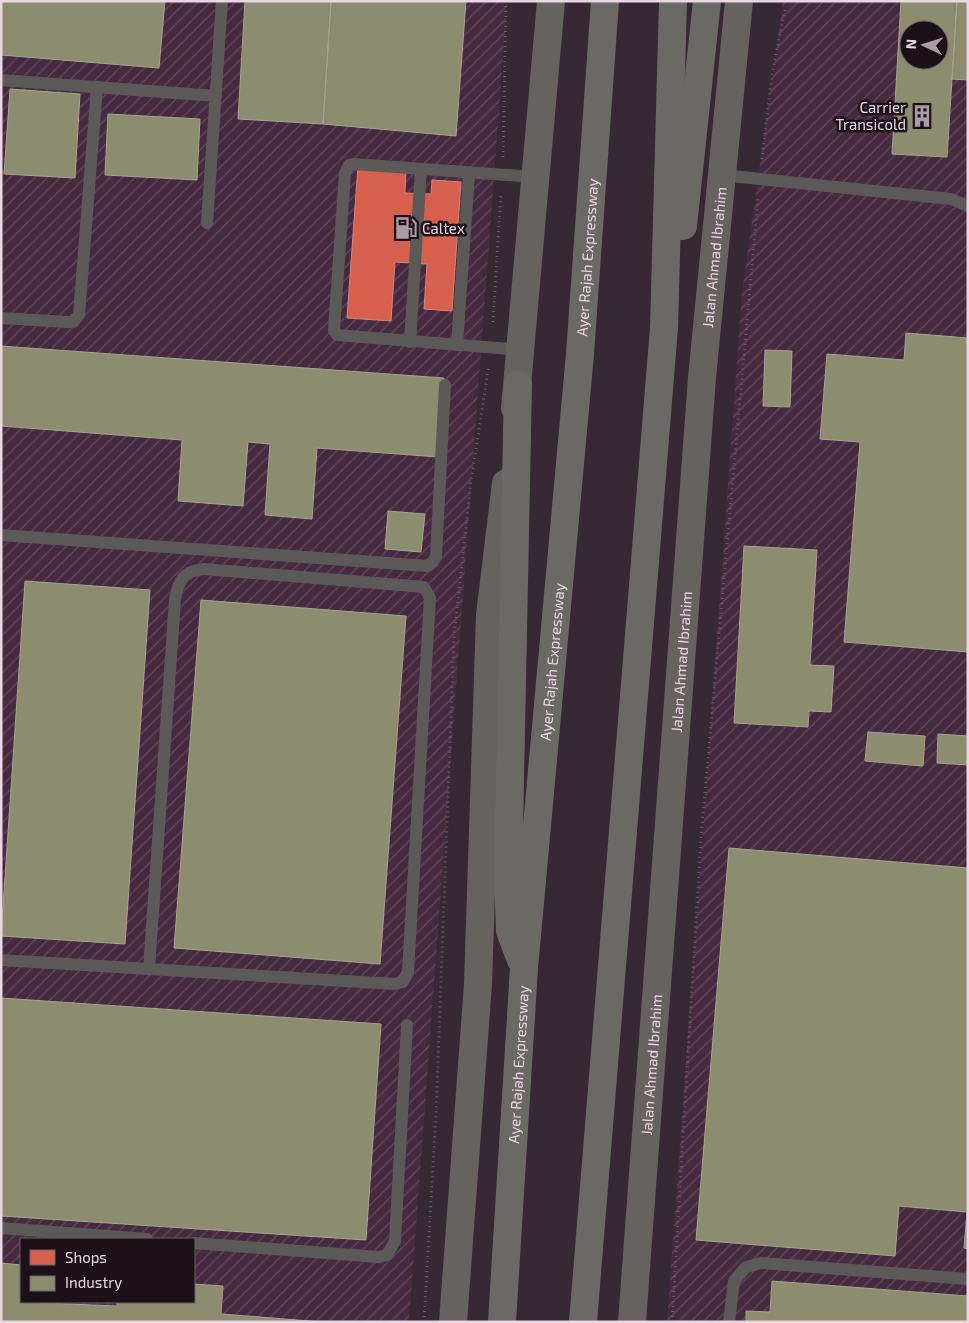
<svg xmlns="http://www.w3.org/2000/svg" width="969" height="1323" viewBox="0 0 969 1323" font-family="'Exo 2',sans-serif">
<defs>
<pattern id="industrial-furrows" width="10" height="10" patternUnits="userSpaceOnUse" patternTransform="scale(1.25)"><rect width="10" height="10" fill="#462a40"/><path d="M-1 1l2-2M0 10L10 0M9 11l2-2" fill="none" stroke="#61485b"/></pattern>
</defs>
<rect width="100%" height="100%" fill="#362933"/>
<!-- industrial -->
<path fill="url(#industrial-furrows)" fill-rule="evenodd" d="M1 1H507L409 1322H1ZM21 1239H194V1302H21Z
M783 1H968V1322H667L742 292ZM909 30H939V60H909Z"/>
<!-- shops -->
<path fill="#d6604d" stroke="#dc847a" d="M358 166 406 169 405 193 431 194 432 180 461 182 452 311 424 309 427 264 395 262 391 321 347 318Z"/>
<!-- industry -->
<path fill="#8c8c6e" stroke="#a8a391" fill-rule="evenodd" d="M1 1H165L159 68 1 55Z
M245 1H331L323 124 238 119Z
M331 1H466L456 136 323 124Z
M901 1H957L947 157 892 154ZM909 30H939V60H909Z
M957 1H968V80L952 79Z
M10 89 80 94 75 178 4 174Z
M108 114 200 119 197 180 105 175Z
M906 333 968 338V652L844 642 860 442 820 439 827 354 904 360Z
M1 346 444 378 438 457 317 448 312 519 265 515 270 444 248 442 243 506 178 501 182 440 1 426Z
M765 350 792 351 790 407 763 406Z
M388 511 425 514 421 552 385 549Z
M744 546 817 550 810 665 834 666 831 712 809 711 808 727 734 723Z
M25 581 150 590 125 944 1 936Z
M201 600 406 616 380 964 174 948Z
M868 732 925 736 923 766 865 761Z
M938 734 968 736V765L937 763Z
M729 848 968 868V1249L964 1248 967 1212 899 1206 895 1256 696 1240Z
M1 998 381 1024 366 1240 1 1216Z
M1 1263 21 1265V1302L117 1306V1302H194V1284L223 1286 221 1314 323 1322H1Z
M772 1281 968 1296V1322H746V1311L770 1312Z"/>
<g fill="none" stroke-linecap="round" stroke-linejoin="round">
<!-- path -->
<path stroke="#676464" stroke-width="3" stroke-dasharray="1 4" stroke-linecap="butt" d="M503 157 506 1
M762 159 772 74 785 9
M493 322 501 193
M424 1322 436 1114 454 636 471 481 489 365
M672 1322 701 836 758 198"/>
<!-- lane -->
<path stroke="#5b5a58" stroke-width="12" d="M1 80 216 96
M722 175 951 199 968 206
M207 223 222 1
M1 318 67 322H73L79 315 97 87
M410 342 421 169
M457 345 469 173
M521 350 337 335 334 330 345 173 349 165 353 164 536 177
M1 535 428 566 433 562 436 556 445 385
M1 960 394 984 403 982 408 972 430 598 424 587 204 569C183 571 178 581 175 600L149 969
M1 1228 147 1239
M194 1243 379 1257 387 1255 395 1241 407 1025
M729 1322 734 1281 746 1267 761 1263 968 1279"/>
<!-- primary -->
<g stroke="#656260" stroke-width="28">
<path d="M515 408 551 1"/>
<path d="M453 1322 478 984 490 615 506 483"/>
<path id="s1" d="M632 1322 702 378 739 1"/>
</g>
<!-- highway -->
<g stroke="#6b6965" stroke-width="28">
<path d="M683 226 707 1"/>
<path d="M518 384 508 879 510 931 521 960"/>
<path id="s2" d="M502 1322 524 968 580 354 605 1"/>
<path d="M583 1322 664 328 673 1"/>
</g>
</g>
<!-- icons -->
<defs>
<symbol id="building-bare" viewBox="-9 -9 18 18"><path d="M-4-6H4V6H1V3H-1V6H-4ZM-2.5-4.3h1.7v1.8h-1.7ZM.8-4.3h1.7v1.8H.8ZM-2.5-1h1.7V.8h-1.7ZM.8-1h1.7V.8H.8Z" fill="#aa9ba6" stroke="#1c1119" stroke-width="2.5" paint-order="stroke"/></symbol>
<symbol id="fuel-bare" viewBox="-9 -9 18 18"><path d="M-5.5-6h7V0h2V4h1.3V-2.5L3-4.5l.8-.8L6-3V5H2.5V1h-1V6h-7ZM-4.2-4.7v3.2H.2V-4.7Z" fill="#aa9ba6" stroke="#1c1119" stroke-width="2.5" paint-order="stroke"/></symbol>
</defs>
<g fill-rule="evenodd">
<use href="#building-bare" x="906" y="100" width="32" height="32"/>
<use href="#fuel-bare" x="390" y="212" width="32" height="32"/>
</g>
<g text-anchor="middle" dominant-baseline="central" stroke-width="5" stroke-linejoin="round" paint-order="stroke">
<!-- poi labels -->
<g font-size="15" fill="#e9d8e4" stroke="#1c1119" text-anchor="end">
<text x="906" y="107">Carrier<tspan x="906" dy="17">Transicold</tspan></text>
<text x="422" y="228" text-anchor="start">Caltex</text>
</g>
<!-- street labels -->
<g font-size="15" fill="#e9d8e4" stroke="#1c1119">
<text stroke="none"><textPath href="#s1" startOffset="1068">Jalan Ahmad Ibrahim</textPath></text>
<text stroke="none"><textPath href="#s2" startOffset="1068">Ayer Rajah Expressway</textPath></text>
<text stroke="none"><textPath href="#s2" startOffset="662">Ayer Rajah Expressway</textPath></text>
<text stroke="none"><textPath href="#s1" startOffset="662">Jalan Ahmad Ibrahim</textPath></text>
<text stroke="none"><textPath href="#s2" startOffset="258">Ayer Rajah Expressway</textPath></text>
<text stroke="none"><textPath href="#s1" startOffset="258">Jalan Ahmad Ibrahim</textPath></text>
</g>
</g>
<!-- border -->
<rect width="969" height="1323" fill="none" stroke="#e9d8e4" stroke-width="5"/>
<!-- legend -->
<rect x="20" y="1238" width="175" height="65" fill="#1c1119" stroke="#6e616a"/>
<rect x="30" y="1250" width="25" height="15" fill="#d6604d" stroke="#6e616a"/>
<text x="65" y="1263" font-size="15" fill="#e9d8e4">Shops</text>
<rect x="30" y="1276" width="25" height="15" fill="#8c8c6e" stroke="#6e616a"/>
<text x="65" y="1288" font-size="15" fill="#e9d8e4">Industry</text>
<!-- north arrow -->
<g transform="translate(924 45) rotate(274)"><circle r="24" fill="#1c1119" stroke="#6e616a"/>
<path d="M0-4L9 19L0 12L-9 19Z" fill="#aa9ba6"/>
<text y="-8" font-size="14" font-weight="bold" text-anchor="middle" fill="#e9d8e4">N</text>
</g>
</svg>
